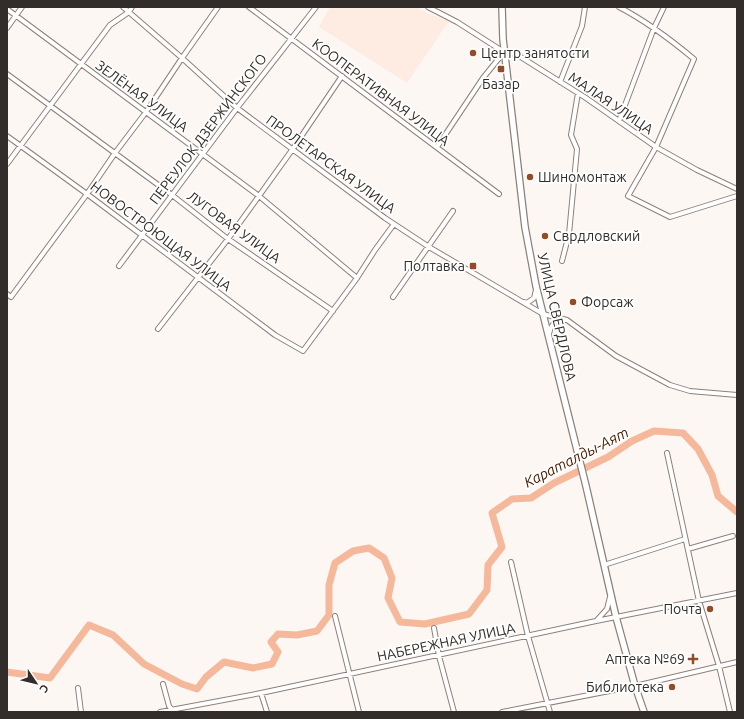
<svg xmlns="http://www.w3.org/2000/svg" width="744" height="719" viewBox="0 0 744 719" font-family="Ubuntu,sans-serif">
<rect width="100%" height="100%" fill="#fdf7f4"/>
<!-- built -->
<path fill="#feece3" d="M330 7H417L427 13 449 21 407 83 319 27Z"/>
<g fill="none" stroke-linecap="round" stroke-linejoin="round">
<!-- river -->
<path stroke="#f5b89a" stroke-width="7" d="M7 672 50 678 89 625 113 635 144 664 182 684 197 689 206 677 224 662 253 668 272 664 278 652 271 642 278 634 297 635 317 631 329 615V585L335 563 353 551 369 548 384 558 392 578 388 598 400 622 425 624 469 614 487 590 488 565 502 547 492 513 512 499 531 498 554 483 608 457 632 441 654 431 683 433 698 449 712 475 718 496 737 512"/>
<defs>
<path id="minor" d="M123 7 182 58 237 108 385 218 429 247 543 314 567 320 616 356 670 385 690 391 737 395
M249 7 499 194
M428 7 457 22 504 52 516 54 586 98 656 147 697 170 737 189
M619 7C646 21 670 39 694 59L656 147 628 196 670 217 737 196
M7 9 259 196 357 278
M7 28 22 7
M7 74 172 195 228 239 333 311
M560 82 582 26 585 7
M619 121 654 28 664 7
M7 136 87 194 275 335 303 351 357 278 375 250 394 224
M437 147 483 78 504 52
M7 164 110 25 129 12 132 7
M562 261 569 234 577 149 571 135 578 93
M119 266 237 108 316 7
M7 294 11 297 87 194 115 153 146 112 182 58 218 7
M393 297 453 211
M524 302 527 303 534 298 536 290
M158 329 228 239 292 150 342 76
M549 334C551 324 555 321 565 320
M667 453 699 601 719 666 730 712
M688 549 733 536
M511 562 528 636 550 712
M604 565 685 539
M335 616 359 712
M597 620 607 609 610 597
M434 628 439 656 454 712
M163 684 169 706 173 711
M78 688 81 712
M261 693 267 712
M160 712 261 693 596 621 737 593
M502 712 635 686 737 662"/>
<path id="major" d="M502 7 503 39 525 227 536 286 586 486 616 617 635 686 644 712"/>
</defs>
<!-- minor casing -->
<use href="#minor" stroke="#8d807a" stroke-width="6"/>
<!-- major casing -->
<use href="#major" stroke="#8d807a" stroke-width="8"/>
<!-- minor -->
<use href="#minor" stroke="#fff" stroke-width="4"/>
<!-- major -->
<use href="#major" stroke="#fff" stroke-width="5.5"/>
</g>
<!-- markers -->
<g fill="#934d26" stroke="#fff" stroke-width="1.5">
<circle cx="473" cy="53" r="4"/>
<rect x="497" y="65" width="8" height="8" rx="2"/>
<circle cx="530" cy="177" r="4"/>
<circle cx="545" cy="236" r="4"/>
<rect x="469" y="262" width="8" height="8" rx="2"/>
<circle cx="573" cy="302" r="4"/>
<circle cx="710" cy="609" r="4"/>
<path d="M691 653h4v4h4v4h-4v4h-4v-4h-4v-4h4z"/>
<circle cx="672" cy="687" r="4"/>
</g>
<g text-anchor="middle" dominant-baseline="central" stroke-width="3.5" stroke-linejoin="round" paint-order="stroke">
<!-- poi labels -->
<g font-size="14" fill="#322d2a" stroke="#fff" text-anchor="start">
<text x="481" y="53">Центр занятости</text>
<text x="501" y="84" text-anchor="middle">Базар</text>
<text x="538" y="177">Шиномонтаж</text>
<text x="553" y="236">Сврдловский</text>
<text x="465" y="266" text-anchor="end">Полтавка</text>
<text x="581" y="302">Форсаж</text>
<text x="702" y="609" text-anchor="end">Почта</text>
<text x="685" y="659" text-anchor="end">Аптека №69</text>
<text x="664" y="687" text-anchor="end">Библиотека</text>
</g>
<!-- street labels -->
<g font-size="14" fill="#322d2a" stroke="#fff">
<text transform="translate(381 92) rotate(37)">КООПЕРАТИВНАЯ УЛИЦА</text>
<text transform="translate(142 96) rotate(36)">ЗЕЛЁНАЯ УЛИЦА</text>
<text transform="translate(611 103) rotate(34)">МАЛАЯ УЛИЦА</text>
<text transform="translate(208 129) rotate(-53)">ПЕРЕУЛОК ДЗЕРЖИНСКОГО</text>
<text transform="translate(331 164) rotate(36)">ПРОЛЕТАРСКАЯ УЛИЦА</text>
<text transform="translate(234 227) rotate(36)">ЛУГОВАЯ УЛИЦА</text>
<text transform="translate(161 236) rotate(37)">НОВОСТРОЮЩАЯ УЛИЦА</text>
<text transform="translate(557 317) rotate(77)">УЛИЦА СВЕРДЛОВА</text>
<text transform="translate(446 642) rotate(-12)">НАБЕРЕЖНАЯ УЛИЦА</text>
</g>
<!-- water labels -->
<g font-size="15" font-style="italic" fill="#4e2003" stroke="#fff">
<text transform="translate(576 457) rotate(-27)">Караталды-Аят</text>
</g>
</g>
<!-- border -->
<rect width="744" height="719" fill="none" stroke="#322d2a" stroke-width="16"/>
<!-- north arrow -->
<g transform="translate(36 683) rotate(125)" stroke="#ffffff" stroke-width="3" paint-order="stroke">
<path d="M0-3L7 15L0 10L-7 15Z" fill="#322d2a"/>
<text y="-6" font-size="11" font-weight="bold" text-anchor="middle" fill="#322d2a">С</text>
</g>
</svg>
